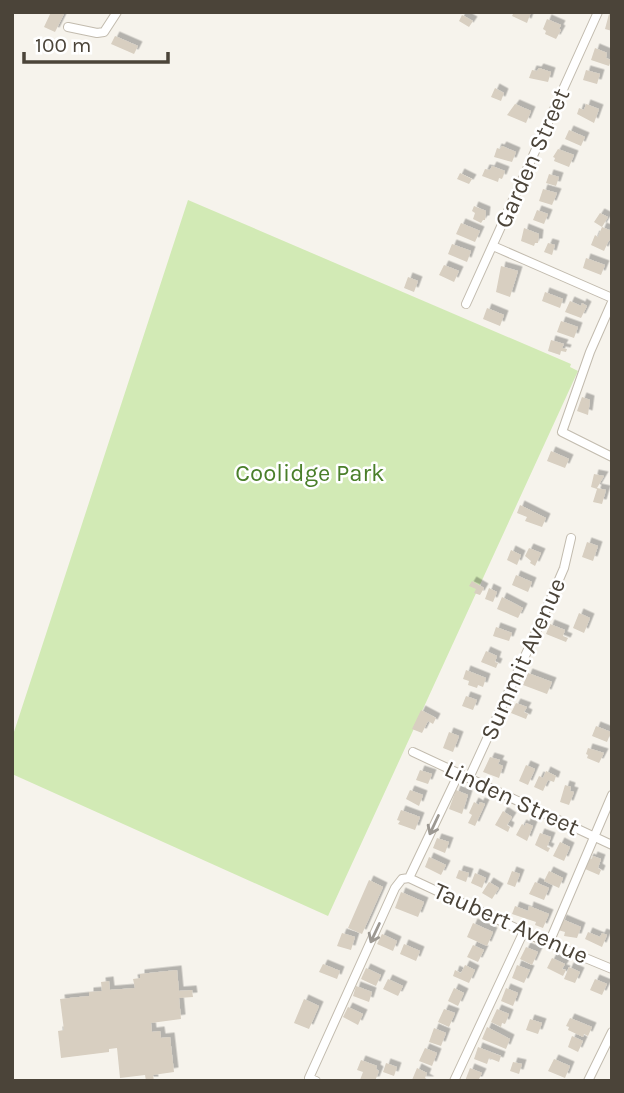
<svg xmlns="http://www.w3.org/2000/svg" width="624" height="1093" viewBox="0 0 624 1093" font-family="Karla,sans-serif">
<defs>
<filter id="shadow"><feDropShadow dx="4.5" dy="-4.5" stdDeviation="0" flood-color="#0004"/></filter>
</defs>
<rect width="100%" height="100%" fill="#f6f3ec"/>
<!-- green -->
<path fill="#d2eab5" d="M188 200 571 364 570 367 578 371 328 916 12 774V738Z"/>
<!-- building -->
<path fill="#d8cfc1" filter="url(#shadow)" d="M51 12H65L55 32 44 27Z
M514 12H531L527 23 512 16Z
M609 14 612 15V31L605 29Z
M462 15 473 21 469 27 459 21Z
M547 19 561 25 559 29 561 30 556 39 545 34 546 31 543 29Z
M115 36 138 46 134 54 111 44Z
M595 48 607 53 606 58 611 60 609 66 591 60Z
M539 68 551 72 548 82 529 78 532 70 537 71Z
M586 70 600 74 597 84 583 80Z
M495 88 504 93 501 101 491 97Z
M515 104 531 111 526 123 507 115Z
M586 104 599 109 594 123 577 114 579 108 584 110Z
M569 130 585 137 581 146 565 139Z
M502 146 516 152 512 162 494 157 497 148 500 149Z
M558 149 574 155 569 167 554 161 555 158 553 157Z
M492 166 505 171 502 179 499 178 498 182 482 176 485 169 490 170Z
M460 173 472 179 469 184 457 179Z
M549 174 559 177 556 186 546 183Z
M543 189 557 193 552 205 539 201Z
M474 206 486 211 485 220H483L481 223 473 219 475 213 472 211Z
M537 210 548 214 544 224 533 220Z
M600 213 608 217 602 227 594 222Z
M461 223 480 231 475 242 456 234Z
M602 227 612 231V241L609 240 604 251 591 245 595 235 598 237Z
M524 228 539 234 538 243H535L534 246 521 241Z
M548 243 555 245 552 255 544 252Z
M452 244 471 251 467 262 448 254Z
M586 258 605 265 601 275 583 268Z
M444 265 459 271 454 282 439 275Z
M501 266 518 271 510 297 496 292Z
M408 277 418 281 414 292 404 288Z
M545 292 563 299 560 308 542 301Z
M570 301 581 306 582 303 587 306 581 318 565 312Z
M487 308 504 315 500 326 483 319Z
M561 321 578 327 574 338 557 332Z
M551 340 564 344 562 348 567 349 566 352 561 351 560 355 548 351Z
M582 397 590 400 588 415 577 411Z
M551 451 569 459 565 468 547 461Z
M594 474 604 476 597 488 606 490 602 504 593 502 597 489 591 487Z
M520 505 546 518 542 527 525 521 527 517 517 513Z
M587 542 598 546 593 561 582 557Z
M529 548 541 553 535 566 530 563 531 561 525 556Z
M511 550 521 555 517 565 507 560Z
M516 575 532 582 528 592 512 585Z
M472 581 484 588 480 595 474 593 476 589 469 586Z
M489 588 497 592 493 602 485 599Z
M502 597 523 608 518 618 497 609Z
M579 613 590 618 584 633 573 628Z
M550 624 565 630 563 636 568 638 566 642 546 634Z
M496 627 512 633 509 641 493 636Z
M486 651 497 656 495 662 498 663 496 668 481 662Z
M466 670 486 678 483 687 478 685 477 688 468 685 469 681 463 679Z
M528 673 552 682 547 694 523 685Z
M466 696 477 700 473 710 462 706Z
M516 703 527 707 524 712 528 714 526 719 511 713Z
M421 710 436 718 433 724 428 721 422 733 412 729Z
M596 726 611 732 607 742 592 736Z
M449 732 459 736 453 752 443 748Z
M588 748 604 753 599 763 587 758 588 755 586 754Z
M490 757 500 760 498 764 503 766 499 778 483 772Z
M526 765 535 769 528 785 519 781Z
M420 770 432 774 428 784 416 780Z
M546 771 556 776 554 782 548 780 543 791 534 787 539 776 543 778Z
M565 785 571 787 570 791 574 792 569 805 560 802Z
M410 790 423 795 419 806 406 799Z
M456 790 468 795 462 814 449 809Z
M474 802 479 805 480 802 485 804 475 826 468 823 472 815 469 813Z
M401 810 420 817 415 830 398 824 400 821 397 820Z
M503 811 512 817 507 825 510 827 508 832 495 825Z
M526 823 533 826 527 841 516 835 522 824 525 826Z
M540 833 551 837 547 847 550 848 548 852 535 845Z
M437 838 449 842 445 853 433 848Z
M560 842 570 847 564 861 553 856Z
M593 856 601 859 598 868 601 870 599 875 585 869 589 858 592 859Z
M429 857 446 865 441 875 425 867Z
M459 870 469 873 466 882 456 878Z
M512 871 520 874 515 887 507 884Z
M549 871 563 878 559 888 544 881Z
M475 873 486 878 482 888 471 883Z
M369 880 383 887 362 934 348 928Z
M489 882 499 888 492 899 482 893Z
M535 882 549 888 544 900 529 894Z
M401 892 424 902 418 917 395 908Z
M515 906 528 911 529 906 549 914 543 928 535 925 536 922 512 914Z
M562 919 581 927 577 938 564 936 565 932 558 930Z
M473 923 493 932 487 946 467 937Z
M588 932 600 937 602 933 607 935 602 947 585 939Z
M342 933 355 937 351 950 337 946Z
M382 934 397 941 393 951 377 944Z
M404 944 420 951 416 961 400 954Z
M473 945 484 950 478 962 467 957Z
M526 947 538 952 532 965 520 959Z
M552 958 565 964 562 969 566 970 563 976 547 968Z
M323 964 340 971 337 979 319 972Z
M465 965 475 970 469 983 453 976 455 970 461 973Z
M517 965 530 970 524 983 512 978Z
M569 967 580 972 575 983 564 979Z
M366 968 381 975 376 986 361 979Z
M177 970 179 991 192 990 193 997 179 998 181 1019 151 1023 152 1032 160 1031 161 1038 170 1037 174 1072 153 1075 154 1081H146L145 1075 120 1078 117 1048 109 1049V1052L61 1058 58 1031 64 1030 60 999 89 996V992L102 991 101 982 109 981 110 990 135 988 133 979 140 978V974Z
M388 979 403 986 398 996 383 989Z
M595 979 607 984 602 995 590 990Z
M356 986 372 992 369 1002 353 996Z
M454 988 464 993 458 1006 448 1001Z
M506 988 518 993 513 1006 501 1001Z
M304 999 319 1006 309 1029 294 1023Z
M348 1007 363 1014 358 1025 343 1017Z
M444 1009 455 1013 449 1027 438 1022Z
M497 1009 509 1014 505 1024 502 1023 501 1027 491 1022Z
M570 1018 592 1027 588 1036 584 1034 583 1037 568 1030 569 1027 566 1026Z
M530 1019 542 1023 538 1034 526 1030Z
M487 1027 510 1039 506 1049 482 1039Z
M434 1028 446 1033 441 1046 429 1042Z
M572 1036 583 1041 578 1052 568 1047Z
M478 1047 501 1056 499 1062 489 1058 487 1064 474 1059Z
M425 1048 437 1053 432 1066 419 1061Z
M554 1059 570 1066 565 1078 548 1071Z
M361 1060 377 1066 376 1069 379 1071 375 1081 360 1080 363 1072 357 1070Z
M513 1062 522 1064 519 1074 510 1071Z
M386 1063 397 1067 394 1076 383 1072Z
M417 1068 427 1073 425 1078 430 1081 412 1080Z
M470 1068 482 1073 478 1081H465Z"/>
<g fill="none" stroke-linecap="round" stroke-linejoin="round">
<defs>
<path id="street" d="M68 27 97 33 104 32 117 12
M493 246 612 298
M612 302 590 352 562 432 612 457
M466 304 598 12
M413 752 612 845
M469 778 542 619 564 568 571 538
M409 878 537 938 612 969
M409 878 459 773
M549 943 612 795
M316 1081 309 1078 395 888 402 879 409 878
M454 1081 524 931
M588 1081 612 1032"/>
</defs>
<!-- street casing -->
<use href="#street" stroke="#c2bbae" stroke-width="10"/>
<!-- street -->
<use href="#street" stroke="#fff" stroke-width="8"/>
</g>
<!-- one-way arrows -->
<defs><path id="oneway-shaft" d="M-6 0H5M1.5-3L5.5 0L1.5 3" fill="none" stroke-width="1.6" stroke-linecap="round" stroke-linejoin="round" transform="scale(1.75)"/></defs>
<g stroke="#9c9892">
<use href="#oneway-shaft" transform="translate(434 825) rotate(115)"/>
<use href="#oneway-shaft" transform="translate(375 933) rotate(115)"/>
</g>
<g text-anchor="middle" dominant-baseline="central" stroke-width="5" stroke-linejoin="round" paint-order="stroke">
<!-- street labels -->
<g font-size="24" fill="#4b4439" stroke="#fff">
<text transform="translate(532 158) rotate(-66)">Garden Street</text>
<text transform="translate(523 659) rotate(-66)">Summit Avenue</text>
<text transform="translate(512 798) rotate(25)">Linden Street</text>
<text transform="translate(511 923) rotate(24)">Taubert Avenue</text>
</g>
<!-- park labels -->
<g font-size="24" fill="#4a7f2a" stroke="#fff">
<text x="310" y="473">Coolidge Park</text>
</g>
</g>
<!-- border -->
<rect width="624" height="1093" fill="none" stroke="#4b4439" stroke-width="28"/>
<!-- scale -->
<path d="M24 52v10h144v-10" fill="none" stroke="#4b4439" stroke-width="3.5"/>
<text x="35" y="52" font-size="21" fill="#4b4439" stroke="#ffffff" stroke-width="5" paint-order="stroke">100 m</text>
</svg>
